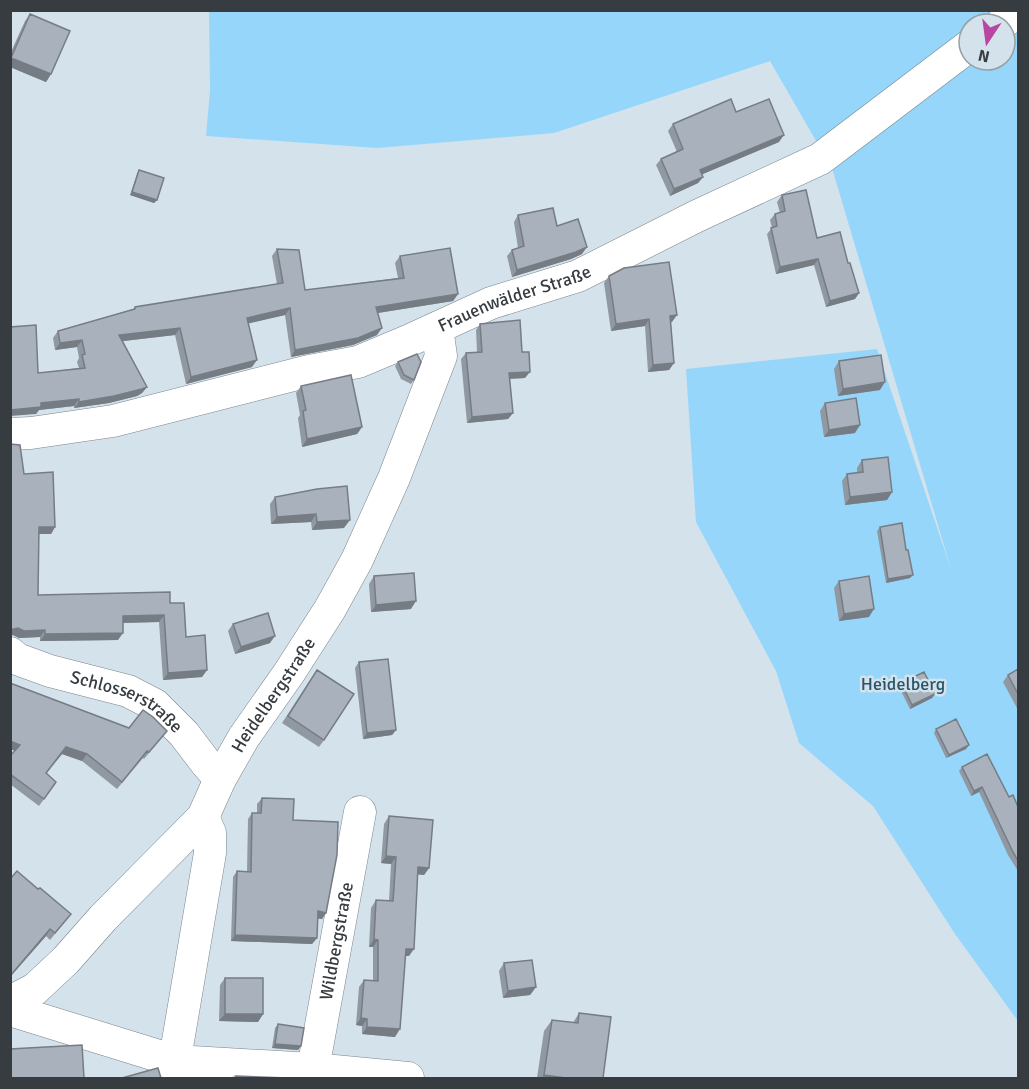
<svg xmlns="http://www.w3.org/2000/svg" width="1029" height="1089" viewBox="0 0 1029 1089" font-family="Signika,sans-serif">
<rect width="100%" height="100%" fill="#d4e2eb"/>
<!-- green -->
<path fill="#96d6fa" d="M209 11H1005L986 24H969V37L819 146 770 61 554 133 377 148 206 136 210 91Z
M1018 23V1021L955 934 873 806 799 743 776 671 696 522 686 369 877 349 951 569 832 168 970 60H1005V33Z"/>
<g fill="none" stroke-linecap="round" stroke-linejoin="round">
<defs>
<g id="minor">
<path d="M1001 24 1018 12"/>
<path id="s1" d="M10 434 31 433 113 421 309 371 358 362 408 341 491 303 578 276 697 216 820 159 969 46"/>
<path id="s2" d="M10 653 17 659 50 671 128 691 155 705 184 734 206 763 220 779"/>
<path id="s3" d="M10 1002 35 989 66 960 103 918 203 817 220 779 244 737 289 673 330 609 357 560 394 478 441 356 437 328"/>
<path d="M10 1010 175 1061 313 1069 408 1078"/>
<path id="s4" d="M313 1069 360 812"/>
<path d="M175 1078V1061L177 1047 210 853V833L203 817"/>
</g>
</defs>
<!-- minor casing -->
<use href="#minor" stroke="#78858d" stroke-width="33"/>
<!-- minor -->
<use href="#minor" stroke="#fff" stroke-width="32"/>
</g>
<!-- wall -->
<path fill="#9098a2" d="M30 14 51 74 46 82 10 67V54L25 21Z
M736 112 779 142 702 174 703 177 698 183 670 196 656 165 661 159 677 152 668 131 673 124Z
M139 170 157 200 154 203 130 195 137 174Z
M782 195 817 238 848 263 859 293 855 299 826 307 814 265 776 274 767 234 772 228 770 220 775 214 780 213 777 202Z
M518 215 557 226 582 254 571 259 512 277 507 256 512 250 518 248 514 222Z
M277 249 305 290 398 278 395 263 400 256 458 294 453 301 378 313 377 335 353 345 291 357 285 315 248 323 252 367 186 384 175 335 123 341 147 387 142 393 137 396 109 403 74 408V406L39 410 36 414 38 373 79 368 77 362 79 358 77 347 55 350 53 338 58 331 133 309 135 307 277 284 272 256Z
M609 276 672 322H671L674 363 669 370 648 372 645 326 611 331 604 283Z
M480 324 522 352 525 378 510 379 513 413 508 419 467 423 461 359 466 353 477 352 476 330Z
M839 361 880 390 838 396 834 369Z
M398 362 414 380 411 384 401 379 395 366Z
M301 386 362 427 357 434 302 447 298 418 300 415 296 393Z
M825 403 855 433 824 437 820 411Z
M10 444 24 474 55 527 51 534H39L38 595 170 603 186 637 207 670 202 677 163 680 159 622 123 623 118 640 40 641V637L19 638 13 635 10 636Z
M862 460 892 492 887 500 845 505 842 481 847 474 857 473V468Z
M275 497 344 528 312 530 311 522 271 524 270 504Z
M880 527 910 578 886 583 877 531Z
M374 576 411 609 371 612 369 584Z
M839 581 869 617 839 621 834 588Z
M233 624 270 643 235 654 228 631Z
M359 662 396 730 392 735 363 739 355 668Z
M1018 669V710L1003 682 1008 675Z
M312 677 324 740 319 747 282 723Z
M901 683 935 694 932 698 910 709 899 687Z
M129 728 167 731 144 759 143 758 117 789 82 761 62 754 46 773 56 782 39 806 10 784V756L15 751Z
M936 729 966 749 946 758 934 733Z
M962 767 1009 797 1018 807V871L1008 855 979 792 971 796 959 771Z
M262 798 293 820 326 913 322 919 317 918V938L312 944 231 941 233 877 237 871 247 872 248 819 252 813H257V804Z
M389 816 429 868 424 875 418 874 409 956H405L395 1037 362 1034V1026L356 1025 359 987 364 980H373V947H369L371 908 376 900 389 901 391 864 381 863 384 824Z
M10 879 38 889 71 914 50 940 46 936 10 977Z
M504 963 536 987 530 995 503 998 499 971Z
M225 978 263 1014 258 1022 219 1021 220 985Z
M579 1013 603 1078H537L544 1031 552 1020 573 1023Z
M278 1024 301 1046 298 1050 272 1048 275 1028Z"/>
<!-- shaded-wall -->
<path fill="#767c84" d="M10 58H11L51 74 46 82 10 67Z
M784 135 779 142 696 177 700 170Z
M703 177 698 183 670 196 674 189Z
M132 192 157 200 154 203 130 195Z
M587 247 582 254 571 259 512 277 517 270Z
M818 259 814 265 776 274 780 267Z
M859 293 855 299 826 307 830 301Z
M458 294 453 301 371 314 376 307Z
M290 308 285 315 242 325 247 318Z
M677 315 672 322 666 323 670 316Z
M649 319 645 326 611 331 616 324Z
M180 328 175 335 115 342 119 335Z
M382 328 377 335 353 345 291 357 295 350Z
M82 340 77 347 55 350 60 343Z
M257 360 252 367 186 384 191 377Z
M674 363 669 370 648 372 653 365Z
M530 372 525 378 505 379 509 373Z
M885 382 880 390 838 396 843 389Z
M147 387 142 393 137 396 109 403 74 408 79 402Z
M79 399 74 406 39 410 36 414 10 416V410L41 403Z
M513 413 508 419 467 423 472 417Z
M860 425 855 433 824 437 829 430Z
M362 427 357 434 302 447 307 439Z
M892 492 887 500 845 505 850 497Z
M316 514 311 522 271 524 277 517Z
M350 520 344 528 312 530 317 522Z
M39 527H55L51 534H34Z
M913 575 910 578 886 583 888 579Z
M416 601 411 609 371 612 376 605Z
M874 609 869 617 839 621 844 614Z
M164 615 159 622 118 623 123 616Z
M18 628 45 630 40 637 19 638 13 635 10 636V630Z
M123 633 118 640 40 641 45 634Z
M275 636 270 643 235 654 241 647Z
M207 670 202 677 163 680 168 673Z
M935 694 932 698 910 709 912 705Z
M396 730 392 735 363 739 367 733Z
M10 741 20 745 15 751 10 749Z
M969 745 966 749 946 758 949 755Z
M66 747 87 754 82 761 62 754 41 780Z
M982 787 979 792 971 796 974 791Z
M386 856 396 857 391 864 381 863Z
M418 867 429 868 424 875 413 874Z
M318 911 326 913 322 919 313 918Z
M50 929 46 936 10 977V976Z
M235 935 317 938 312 944 231 941Z
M374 939 378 940 373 947H369Z
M406 949H414L409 956H401Z
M536 987 530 995 503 998 508 991Z
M225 1014H263L258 1022 219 1021Z
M361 1018 367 1019 362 1026 356 1025Z
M367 1027 400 1029 395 1037 362 1034Z
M275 1044 301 1046 298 1050 272 1048Z
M544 1075 566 1078H542Z"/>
<!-- building -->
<path fill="#a8b1bc" stroke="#767c84" stroke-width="1.5" d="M30 14 70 31 51 74 11 58Z
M731 99 736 112 769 99 784 135 700 170 703 177 674 189 661 159 683 149 673 124Z
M139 170 164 178 157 200 132 192Z
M806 190 817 238 840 232 848 263H850L859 293 830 301 818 259 780 267 771 228 777 226 775 214 785 211 782 195Z
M553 208 557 226 578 219 587 247 576 252 517 270 512 250 524 246 518 215Z
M450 248 458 294 376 307 382 328 358 338 295 350 290 308 247 318 257 360 191 377 180 328 119 335 147 387 142 389 114 396 79 402V399L41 403V407L10 410V327L36 325 38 373 85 368 82 355 85 354 82 340 60 343 58 331 135 309V307L283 283 277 249 299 250 305 290 404 278 400 256Z
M669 262 677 315 670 316 674 363 653 365 649 319 616 324 609 276 624 268Z
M520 320 522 352H529L530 372 509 373 513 413 472 417 466 353 482 352 480 324Z
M417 354 421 362 414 380 404 375 398 362Z
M881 355 885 382 843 389 839 361Z
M351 375 362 427 307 439 303 411 306 410 301 386Z
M856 398 860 425 829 430 825 403Z
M10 444 20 445 24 474 53 472 55 527H39L38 595 170 592V603H184L186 637 205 635 207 670 168 673 164 615 123 616V633L45 634V630L24 631 18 628 10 630Z
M888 457 892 492 850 497 847 474 863 472 862 460Z
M347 486 350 520 317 522 316 514 277 517 275 497 317 489Z
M902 523 906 550H908L913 575 888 579 880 527Z
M414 573 416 601 376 605 374 576Z
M869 576 874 609 844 614 839 581Z
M268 613 275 636 241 647 233 624Z
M388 659 396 730 367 733 359 662Z
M1018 669V694L1008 675Z
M317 670 354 694 324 740 288 716Z
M924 672 935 694 912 705 901 683Z
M10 683 129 728 143 710 153 717 167 731 149 752 147 751 122 782 87 754 66 747 46 773 56 782 44 799 10 774V756L20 745 10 741Z
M956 719 969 745 949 755 936 729Z
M987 754 1009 797 1013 795 1018 807V861L1012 850 982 787 974 791 962 767Z
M262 798 294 799 293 820 338 822 337 855 326 913 318 911 317 938 235 935 237 871 251 872 252 813H261Z
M389 816 433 820 429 868 418 867 414 949H406L400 1029 367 1027V1019L361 1018 364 980 378 981V940L374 939 376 900 393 901 396 857 386 856Z
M17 871 38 889 40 888 71 914 55 933 50 929 10 976V879Z
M532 960 536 987 508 991 504 963Z
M225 978H263V1014H225Z
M579 1013 611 1017 603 1078H566L544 1075 552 1020 578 1023Z
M278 1024 304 1028 301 1046 275 1044Z
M82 1045 84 1078H10V1049Z
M158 1068 161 1078H122Z
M236 1076 287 1078H229L237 1077Z"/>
<g text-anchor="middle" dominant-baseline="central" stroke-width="5" stroke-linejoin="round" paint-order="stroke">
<!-- street labels -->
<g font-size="18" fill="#373c40" stroke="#d4e2eb">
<text stroke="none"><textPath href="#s1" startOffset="525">Frauenwälder Straße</textPath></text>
<text stroke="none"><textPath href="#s3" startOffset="410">Heidelbergstraße</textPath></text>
<text stroke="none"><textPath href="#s2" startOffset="128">Schlosserstraße</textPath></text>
<text stroke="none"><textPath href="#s4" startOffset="130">Wildbergstraße</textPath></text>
</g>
<!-- park labels -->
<g font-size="18" fill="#2a546b" stroke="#d4e2eb">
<text x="903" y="684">Heidelberg</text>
</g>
</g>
<!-- border -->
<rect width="1029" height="1089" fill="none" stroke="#373c40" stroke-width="24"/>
<!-- north arrow -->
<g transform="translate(987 42) rotate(193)"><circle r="28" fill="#d4e2eb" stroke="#95a0a7" stroke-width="1.5"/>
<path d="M0-4.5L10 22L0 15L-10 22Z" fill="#b946a0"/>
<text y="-9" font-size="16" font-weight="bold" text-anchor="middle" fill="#373c40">N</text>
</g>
</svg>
